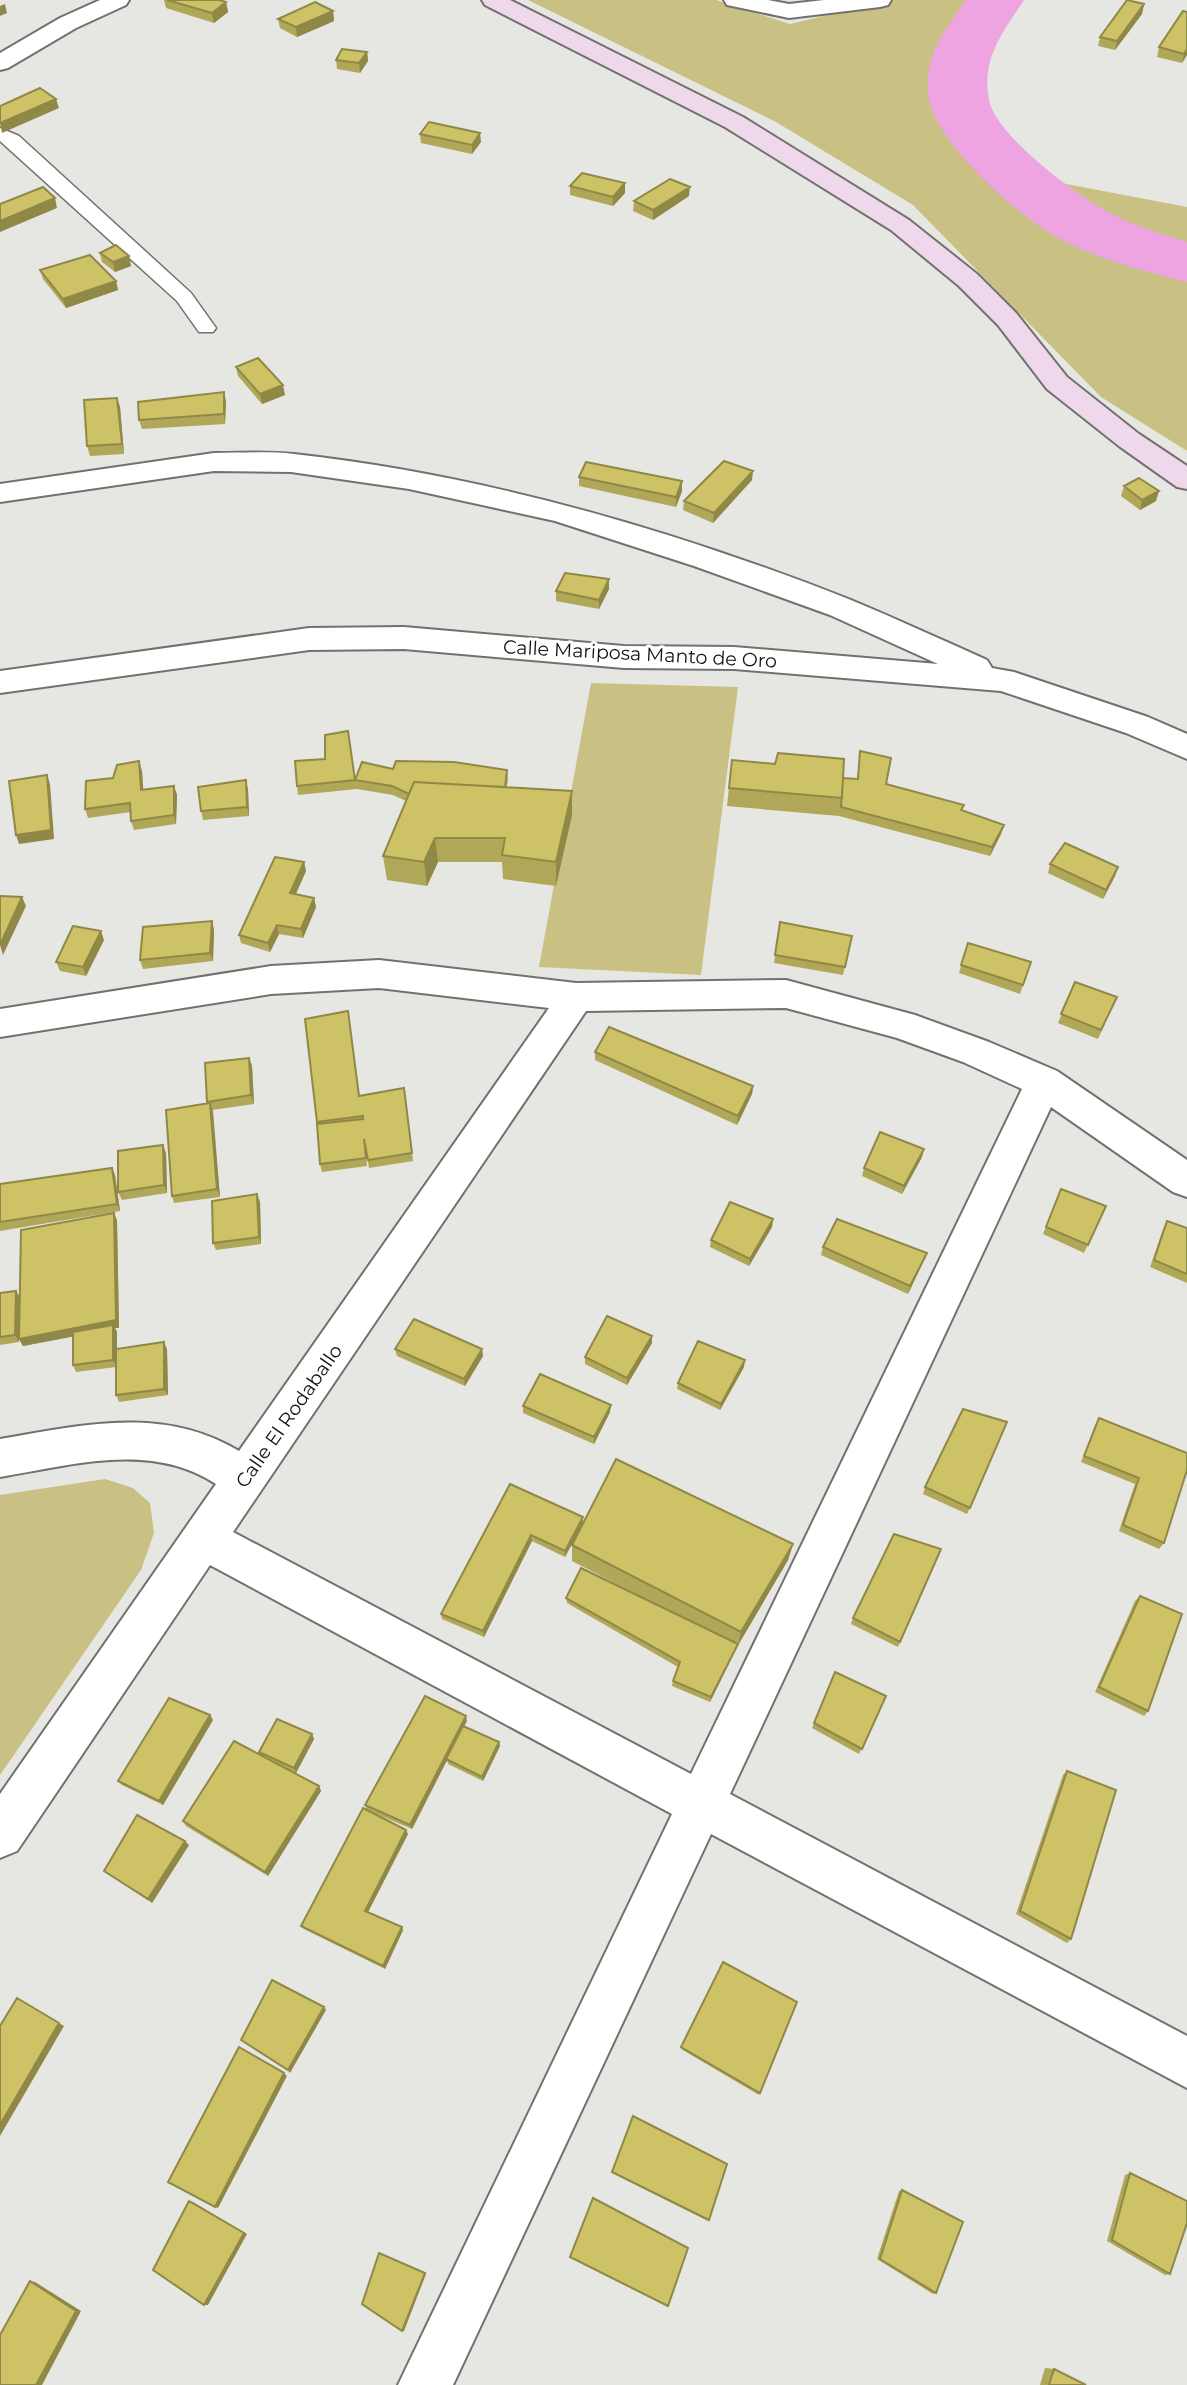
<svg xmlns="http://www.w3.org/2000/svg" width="1187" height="2385" viewBox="0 0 1187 2385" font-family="Montserrat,sans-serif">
<rect width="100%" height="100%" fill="#e6e6e2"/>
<!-- green -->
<path fill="#c9c183" d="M528 0H716L790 24 891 0H988L964 48 967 88 999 133 1056 182 1187 207V451L1101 397 913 205 776 122Z
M591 683 738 687 701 975 539 967Z
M105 1479 133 1488 150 1503 154 1533 141 1570 0 1775V1495Z"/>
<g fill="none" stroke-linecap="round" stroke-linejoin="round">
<!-- river -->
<path fill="#eda4e0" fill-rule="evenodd" d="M966 0H1024C1011 20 994 42 989 66 986 79 987 97 992 109 1007 143 1078 197 1112 214 1135 226 1161 234 1187 242V282C1147 272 1107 262 1070 244 1025 223 948 155 931 107 927 96 927 82 929 70 932 45 952 21 966 0Z"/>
<defs>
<path id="lane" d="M0 128 19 136 191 293 216 328 213 332H199L177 301 0 141Z"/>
<path id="street" d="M100 0H129L126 5 76 28 8 68 0 70V53L60 18Z
M724 0H768L789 4 824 0H891L888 5 880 7 789 18 727 5Z
M214 453C240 453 268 451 294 454 485 475 673 530 851 600 897 619 942 640 987 660L992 668 1014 672 1148 717 1187 734V759L1126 733 1001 691 734 669 624 668 404 649 309 650 0 693V671L309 628 404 627 624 646 734 647 938 664 830 615 694 566 555 521 409 489 291 472 214 471 0 502V484Z
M379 960 576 983 786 980 915 1015 989 1042 1057 1071 1187 1160V1197L1173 1192 1051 1107 730 1794 1187 2036V2088L711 1834 453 2385H398L672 1814 210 1565 17 1851 0 1858V1794L216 1484C151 1441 72 1465 0 1477V1439C82 1425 163 1405 239 1451L549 1008 379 988 271 994 0 1037V1009L271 966ZM786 1008 897 1038 963 1062 1022 1089 691 1774 233 1532 586 1011Z"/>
<path id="secondary" d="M482 0H510L743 117 909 220 977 274 1016 313 1067 377 1139 434 1187 466V489L1177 487 1119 446 1047 389 998 325 959 286 891 230 725 127 485 5Z"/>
</defs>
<!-- lane casing -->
<use href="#lane" stroke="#72716e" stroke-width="3"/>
<!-- street casing -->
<use href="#street" stroke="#72716e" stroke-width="4"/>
<!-- secondary casing -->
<use href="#secondary" stroke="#72716e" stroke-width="4"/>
<!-- lane -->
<use href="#lane" fill="#fff" fill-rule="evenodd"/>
<!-- street -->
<use href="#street" fill="#fff" fill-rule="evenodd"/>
<!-- secondary -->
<use href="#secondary" fill="#efd8eb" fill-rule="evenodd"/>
</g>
<!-- wall -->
<path fill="#b1a758" d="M164 0H219L226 2 228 12 214 23 166 8Z
M1144 4 1142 14 1115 50 1098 46 1100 37Z
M333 11 334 21 297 37 280 28 278 19Z
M1187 12V55L1182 63 1157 57 1159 47Z
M367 52 368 61 360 73 337 69 336 60Z
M420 134 481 142 472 154 421 143Z
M570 186 625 193 613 206 570 195Z
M689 196 653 220 633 211 634 201Z
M100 253 129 256 131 266 115 272 102 262Z
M40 270 116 281 118 290 66 308 43 279Z
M236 367 285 395 262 404 238 376Z
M224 392 226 402 225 424 142 429 139 420Z
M117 398 120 407 124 454 90 456 87 446Z
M579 477 682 481V491L676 507 579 486Z
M752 480 713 523 683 510 684 501Z
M1124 486 1156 501 1140 510 1121 496Z
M609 579V589L599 609 556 601V591Z
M860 751 886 784 962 811 1001 834 990 856 839 816 727 806 732 760 775 764 843 778 857 779Z
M393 769 507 770 508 779 507 787 572 791V815L556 886 503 879 502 862H438L427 886 387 880 383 856 406 801 393 795 357 789V788V789L298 795 297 786 355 780Z
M142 771 143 789 174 786 177 795 176 824 134 830 131 821V812L88 818 85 809 113 778Z
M248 789 249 816 203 820 201 811Z
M304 862 306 871 296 894 314 898 316 907 303 938 279 934 270 952 241 943 239 935Z
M1050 864 1118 867 1115 876 1103 899 1048 873Z
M212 921 214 930 213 961 143 969 140 960Z
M780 922 852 936 843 975 774 963Z
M104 940 86 976 60 971 56 962Z
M968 943 1031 962 1020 994 959 973Z
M1075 982 1117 997 1098 1039 1058 1023Z
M305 1019 360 1095 404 1088 413 1161 369 1168 366 1148 367 1166 322 1172 320 1164 318 1124Z
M595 1052 753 1086 752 1094 737 1125 595 1060Z
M249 1058 252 1066 254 1104 212 1110 220 1197 174 1203 172 1196 208 1104 207 1102Z
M166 1153 167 1193 122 1200 118 1192Z
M922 1157 902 1194 862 1176 864 1168Z
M112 1168 115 1175 120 1211 0 1231V1184Z
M1061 1189 1106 1206 1084 1253 1043 1234Z
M260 1202 261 1244 216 1250 213 1243Z
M773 1219 772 1227 749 1266 710 1247 711 1240Z
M117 1220 119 1328H115L117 1332V1349H167L168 1395 119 1402 116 1395V1367L76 1372 73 1365V1336L23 1346 19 1339V1342L0 1345V1293L16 1291 20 1297Z
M1167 1221 1187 1228V1283L1150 1267 1163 1229Z
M823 1247 924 1260 908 1294 821 1255Z
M652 1336V1343L627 1385 585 1364V1357Z
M395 1349 483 1356 465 1386 397 1356Z
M744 1367 720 1410 677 1389 678 1383Z
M523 1406 610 1412 594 1444 523 1413Z
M1099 1418 1187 1453 1164 1543 1159 1549 1119 1531 1135 1484 1081 1462 1095 1425Z
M510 1484 583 1517V1523L565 1557 532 1541 484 1637 442 1619 441 1614Z
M925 1487 970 1508 967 1514 923 1494Z
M793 1544 788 1560 737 1647 710 1702 672 1686 673 1681 678 1667 567 1603 566 1598 657 1605 572 1561V1545Z
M941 1549 898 1647 851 1624 853 1618Z
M1140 1596 1148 1711 1144 1716 1095 1692 1135 1601Z
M835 1672 886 1696 859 1754 812 1728Z
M210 1715 213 1720 163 1805 122 1785 118 1781Z
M467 1721 464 1726 499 1742 500 1746 483 1781 448 1764 447 1760 412 1829 367 1810 365 1805Z
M312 1734 314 1739 296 1773 275 1763 319 1786 321 1791 268 1876 186 1826 183 1821 261 1755 259 1752Z
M1067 1771 1071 1939 1067 1943 1016 1914 1063 1775Z
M408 1834 368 1912 403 1930 385 1969 304 1929 301 1926Z
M189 1845 152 1903 104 1871Z
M723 1962 760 2093 759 2095 681 2049Z
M633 2116 709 2220 708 2221 612 2173Z
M1130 2173 1170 2274 1165 2275 1107 2241 1125 2175Z
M902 2190 936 2293 933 2294 877 2259 899 2191Z
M1045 2368 1054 2369 1086 2385H1040Z"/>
<!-- shaded-wall -->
<path fill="#908847" d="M226 2 228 12 214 23 212 13Z
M5 4 7 13 0 16V6Z
M1144 4 1142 14 1115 50 1117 41Z
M333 11 334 21 297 37 296 27Z
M1187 49V55L1182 63 1184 54Z
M367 52 368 61 360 73 359 63Z
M56 99 59 108 2 133 0 123Z
M480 133 481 142 472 154V145Z
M625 183V193L613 206V197Z
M690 187 689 196 653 220V210Z
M55 198 57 208 0 232V221Z
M129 256 131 266 115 272 113 262Z
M116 281 118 290 66 308 63 299Z
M283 385 285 395 262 404 260 394Z
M224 392 226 402 225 424 224 414Z
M117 398 120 407 124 454 122 444Z
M753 471 752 480 713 523 714 513Z
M682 481V491L676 507V497Z
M1159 491 1156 501 1140 510 1142 500Z
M609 579V589L599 609V600Z
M139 761 142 771 144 799 141 790Z
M47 775 50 784 54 839 19 844 16 835Z
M246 780 248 789 249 816 247 807Z
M174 786 177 795 176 824 174 815Z
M572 791V815L556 886V862Z
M1004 825 1001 834 990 856 992 847Z
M435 838 438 862 427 886 424 862Z
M304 862 306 871 292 902 290 893Z
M1118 867 1115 876 1103 899 1106 890Z
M22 897 26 906 3 955 0 945Z
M314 898 316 907 303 938 301 929Z
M212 921 214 930 213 961 210 953Z
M277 925 279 934 270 952 268 943Z
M101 931 104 940 86 976 83 967Z
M249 1058 252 1066 254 1104 251 1095Z
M753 1086 752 1094 737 1125 738 1116Z
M210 1103 213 1111 220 1197 217 1189Z
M163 1145 166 1153 167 1193 164 1185Z
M924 1149 922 1157 902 1194 904 1186Z
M112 1168 115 1175 120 1211 117 1204Z
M257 1194 260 1202 261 1244 259 1237Z
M114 1213 117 1220 119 1328H115L117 1332V1367L113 1360V1329L23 1346 19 1339V1342L15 1335 16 1291 20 1298Z
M773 1219 772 1227 749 1266 750 1259Z
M927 1253 924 1260 908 1294 910 1286Z
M652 1336V1343L627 1385V1378Z
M164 1342 167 1349 168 1395 164 1389Z
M482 1349 483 1356 465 1386 464 1379Z
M745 1360 744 1367 720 1410 721 1404Z
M611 1405 610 1412 594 1444V1437Z
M583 1517V1523L565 1557V1551Z
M531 1535 532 1541 484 1637 483 1631Z
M793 1544 788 1560 737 1647 710 1702 711 1697 738 1644 741 1632Z
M210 1715 213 1720 163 1805 159 1801Z
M466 1716 467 1721 412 1829 410 1825Z
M312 1734 314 1739 296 1773 294 1768Z
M499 1742 500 1746 483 1781 482 1777Z
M319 1786 321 1791 268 1876 265 1872Z
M406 1830 408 1834 367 1914 365 1911Z
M185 1841 189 1845 152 1903 148 1899Z
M402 1927 403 1930 385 1969 383 1966Z
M17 1998 64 2026 0 2136V2125Z
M324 2007 326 2010 290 2073 288 2070Z
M284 2073 287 2076 218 2208 215 2207Z
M189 2201 193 2202 247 2234 208 2305H204Z
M379 2253 426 2274 404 2331H402Z
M30 2281 35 2282 81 2311 42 2385H36Z"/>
<!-- building -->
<path fill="#cec266" stroke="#908847" stroke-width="2" d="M167 0H219L226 2 212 13Z
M1127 0 1144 4 1117 41 1100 37Z
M315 2 333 11 296 27 278 19Z
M1183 11 1187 12V49L1184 54 1159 47Z
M342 49 367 52 359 63 336 60Z
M40 88 56 99 0 123V106Z
M429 122 480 133 472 145 420 134Z
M582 173 625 183 613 197 570 186Z
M670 179 690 187 653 210 634 201Z
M43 187 55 198 0 221V204Z
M116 245 129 256 113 262 100 253Z
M90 255 116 281 63 299 40 270Z
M258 358 283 385 260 394 236 367Z
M224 392V414L139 420 138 402Z
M117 398 122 444 87 446 84 400Z
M724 461 753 471 714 513 684 501Z
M586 462 682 481 676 497 579 477Z
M1139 478 1159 491 1142 500 1124 486Z
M565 573 609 579 599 600 556 591Z
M348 731 355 780 297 786 295 761 325 759V735Z
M860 751 891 758 886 784 964 805 961 810 1004 825 992 847 841 807 843 778 858 779Z
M778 753 844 759 842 798 729 788 732 760 775 764Z
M139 761 141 790 174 786V815L131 821 130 803 85 809 86 781 113 778 117 765Z
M396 761 454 762 507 770 505 787 414 782 409 794 392 786 355 780 362 762 393 769Z
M47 775 51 830 16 835 9 781Z
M246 780 247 807 201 811 198 787Z
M414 782 572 791 556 862 502 855 505 838H435L424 862 383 856Z
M1065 843 1118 867 1106 890 1050 864Z
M275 857 304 862 290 893 314 898 301 929 277 925 268 943 239 935Z
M0 896 22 897 0 945Z
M212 921 210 953 140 960 143 927Z
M780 922 852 936 845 967 775 955Z
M73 926 101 931 83 967 56 962Z
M968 943 1031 962 1023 985 961 965Z
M1075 982 1117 997 1101 1030 1061 1014Z
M348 1011 359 1096 404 1088 412 1153 368 1160 364 1139 366 1158 320 1164 317 1124 363 1119V1116L317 1122 305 1019Z
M609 1027 753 1086 738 1116 595 1052Z
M249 1058 251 1095 207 1102 205 1063Z
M210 1103 217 1189 172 1196 166 1110Z
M880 1132 924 1149 904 1186 864 1168Z
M163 1145 164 1185 118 1192V1151Z
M112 1168 117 1204 0 1222V1184Z
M1061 1189 1106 1206 1088 1245 1046 1227Z
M257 1194 259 1237 213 1243 212 1201Z
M730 1202 773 1219 750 1259 711 1240Z
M114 1213 116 1320 19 1339 21 1230Z
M837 1219 927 1253 910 1286 823 1247Z
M1167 1221 1187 1228V1274L1154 1260Z
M16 1291 15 1335 0 1337V1293Z
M607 1316 652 1336 627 1378 585 1357Z
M414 1319 482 1349 464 1379 395 1349Z
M113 1325V1360L73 1365V1332Z
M698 1341 745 1360 721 1404 678 1383Z
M164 1342V1389L116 1395V1349Z
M540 1374 611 1405 594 1437 523 1406Z
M963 1409 1007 1422 970 1508 925 1487Z
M1099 1418 1187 1453V1470L1164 1543 1123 1525 1139 1478 1084 1456Z
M616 1459 793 1544 741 1632 572 1545Z
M510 1484 583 1517 565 1551 531 1535 483 1631 441 1614Z
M894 1534 941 1549 900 1642 853 1618Z
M581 1568 738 1644 711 1697 673 1681 680 1662 566 1598Z
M1140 1596 1182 1614 1148 1711 1099 1687Z
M835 1672 886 1696 862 1749 814 1723Z
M425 1696 466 1716 410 1825 365 1805Z
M169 1698 210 1715 159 1801 118 1781Z
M277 1719 312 1734 294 1768 259 1752Z
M463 1726 499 1742 482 1777 446 1759Z
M234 1741 319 1786 265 1872 183 1821Z
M1067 1771 1116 1790 1071 1939 1020 1911Z
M363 1808 406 1830 365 1911 402 1927 383 1966 301 1926Z
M137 1815 185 1841 148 1899 104 1871Z
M723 1962 797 2002 760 2093 681 2047Z
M272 1980 324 2007 288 2070 241 2040Z
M17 1998 59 2023 0 2125V2026Z
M239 2047 284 2073 215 2207 168 2182Z
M633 2116 727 2164 709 2220 612 2172Z
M1130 2173 1187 2201V2223L1170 2274 1112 2240Z
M902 2190 963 2222 936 2293 880 2259Z
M593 2198 688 2248 668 2306 570 2257Z
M189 2201 244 2233 204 2305 153 2270Z
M379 2253 425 2273 402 2331 362 2304Z
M30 2281 76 2311 36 2385H0V2335Z
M1054 2369 1086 2385H1049Z"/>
<g text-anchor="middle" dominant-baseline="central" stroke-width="6" stroke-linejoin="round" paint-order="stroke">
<!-- street labels -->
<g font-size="19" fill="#111110" stroke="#fff">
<text transform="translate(640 654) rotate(3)">Calle Mariposa Manto de Oro</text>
<text transform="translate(289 1416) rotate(-55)">Calle El Rodaballo</text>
</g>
</g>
</svg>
